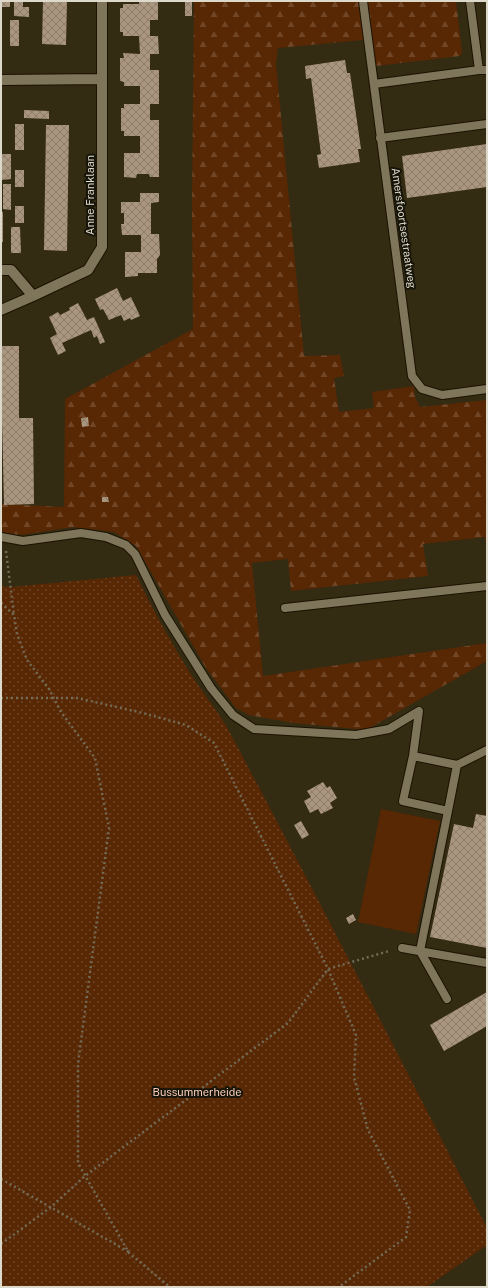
<svg xmlns="http://www.w3.org/2000/svg" width="488" height="1288" viewBox="0 0 488 1288" font-family="'Public Sans',sans-serif">
<defs>
<pattern id="forest-firs" width="22" height="20" patternUnits="userSpaceOnUse"><rect width="22" height="20" fill="#582704"/><path d="M5 1l3.5 6h-7zM16 11l3.5 6h-7z" fill="#704627"/></pattern>
<pattern id="park-dots" width="8" height="8" patternUnits="userSpaceOnUse"><rect width="8" height="8" fill="#582704"/><path d="M2 2h.1M6 6h.1" fill="none" stroke="#704627" stroke-width="1.8" stroke-linecap="round"/></pattern>
<pattern id="building-cross-hatch" width="8" height="8" patternUnits="userSpaceOnUse"><rect width="8" height="8" fill="#aa967f"/><path d="M0 0l8 8M0 8l8-8" fill="none" stroke="#8b7c6b"/></pattern>
</defs>
<rect width="100%" height="100%" fill="#332b12"/>
<!-- grass -->
<path fill="#582704" d="M381 809 440 821 416 934 358 922Z"/>
<!-- forest -->
<path fill="url(#forest-firs)" d="M194 1H456L462 52 460 56 368 67 363 40 278 48 276 64 304 356 340 355 344 376 334 378 339 412 374 408 372 392 414 386 415 397 420 407 487 400V549L485 537 423 544 428 576 291 591 288 559 252 563 263 676 487 643V661L366 730 294 723 249 715 236 708 206 668 136 546 114 532 73 527 21 535 4 533 1 529V504L64 507 65 399 193 329 192 207Z"/>
<!-- park -->
<path fill="url(#park-dots)" d="M136 575C152 608 170 641 190 673 202 692 218 711 229 731 317 896 402 1062 487 1228V1245L427 1287H1V586L11 587Z"/>
<!-- building -->
<path fill="url(#building-cross-hatch)" d="M1 1H10V7H1Z
M14 1H23V7H29V17L14 16Z
M43 1H67L66 45 42 44Z
M139 1H158V20H150V36H158L159 54H150V70H159V104H150V120H159V177H150L149 174H137L136 178 124 177V153H140V136H124V131H121V108H124V104H140V86H124V82L120 81V58H124L123 53 140 54 139 36H123V32H120V8H123V4H139Z
M185 1H192V16H185Z
M10 20H19V46H10Z
M345 60 347 73H350L361 149H358L360 162 319 168 317 155 321 154 311 78 306 79 305 66Z
M24 110 49 111V119L24 118Z
M15 124H24V150H15Z
M46 125H69L67 251 44 250Z
M487 144V187L407 198 402 156Z
M2 154H11V179L2 180Z
M15 170H24V187H15Z
M3 184H11V210L3 209Z
M140 193H159V202L151 203V234H159L160 255 157 259V273H138V276L125 277V252H141V235H122L121 224H124V213H121V202H140Z
M15 206H24V223H15Z
M1 212H3V242H1Z
M11 227H20L21 253H11Z
M117 288 123 301 131 297 140 316 131 320 130 318 124 321 121 315 109 320 103 309 100 310 95 299Z
M78 303 87 320 94 317 105 342 100 344 97 336 94 338 91 330 62 343 66 351 58 355 50 338 57 334 49 317 58 312 60 315 70 310 69 308Z
M1 346H19V418H33L34 504 4 505 2 420H1Z
M88 417 89 426 82 427 81 418Z
M102 497H108L109 502H102Z
M323 782 327 788 330 786 337 798 330 803 333 808 321 814 318 809 310 813 304 801 311 797 307 791Z
M476 814 487 816V948L430 937 454 824 473 828Z
M301 821 309 835 302 839 294 825Z
M353 914 356 920 349 924 346 918Z
M487 992V1026L444 1051 430 1025Z"/>
<g fill="none" stroke-linecap="round" stroke-linejoin="round">
<defs>
<path id="service" d="M363 1 412 376 422 389 442 395 487 389
M470 1 479 70H487
M374 84 479 70
M380 138 487 124
M1 537 23 541 81 533 106 537 126 545 135 554 165 615 211 688 233 715 254 729 356 735 389 729 419 711 413 756
M285 608 487 586
M413 756 457 765 448 811 403 801Z
M457 765 487 750
M402 948 487 963
M447 999 420 951 448 811"/>
<path id="minor" d="M1 80 102 79
M1 270H11L33 296
M1 310 33 296 88 270 102 247V1"/>
</defs>
<!-- service casing -->
<use href="#service" stroke="#1b1300" stroke-width="10"/>
<!-- minor casing -->
<use href="#minor" stroke="#1b1300" stroke-width="12"/>
<!-- path -->
<path stroke="#736c57" stroke-width="2.5" stroke-dasharray="2 3" stroke-linecap="butt" d="M6 551 14 615
M1 603 14 615 17 634 27 660 49 689 61 712 95 758 109 828 78 1064V1163L129 1253 170 1287
M1 698H77L143 713 186 725 214 743 328 969 356 1035 354 1077 368 1130 410 1210 406 1237 339 1287
M1 1179 129 1252
M1 1244 51 1207 85 1176 288 1023 328 969 389 951"/>
<!-- service -->
<use href="#service" stroke="#7e755b" stroke-width="8"/>
<!-- minor -->
<use href="#minor" stroke="#7e755b" stroke-width="10"/>
</g>
<g text-anchor="middle" dominant-baseline="central" stroke-width="4" stroke-linejoin="round" paint-order="stroke">
<!-- street labels -->
<g font-size="11" fill="#dedacb" stroke="#171409">
<text transform="translate(90 195) rotate(-90)">Anne Franklaan</text>
<text transform="translate(404 228) rotate(82)">Amersfoortsestraatweg</text>
</g>
<!-- park labels -->
<g font-size="11" fill="#f8ccb5" stroke="#171409">
<text x="197" y="1092">Bussummerheide</text>
</g>
</g>
<!-- border -->
<rect width="488" height="1288" fill="none" stroke="#dedacb" stroke-width="4"/>
</svg>
